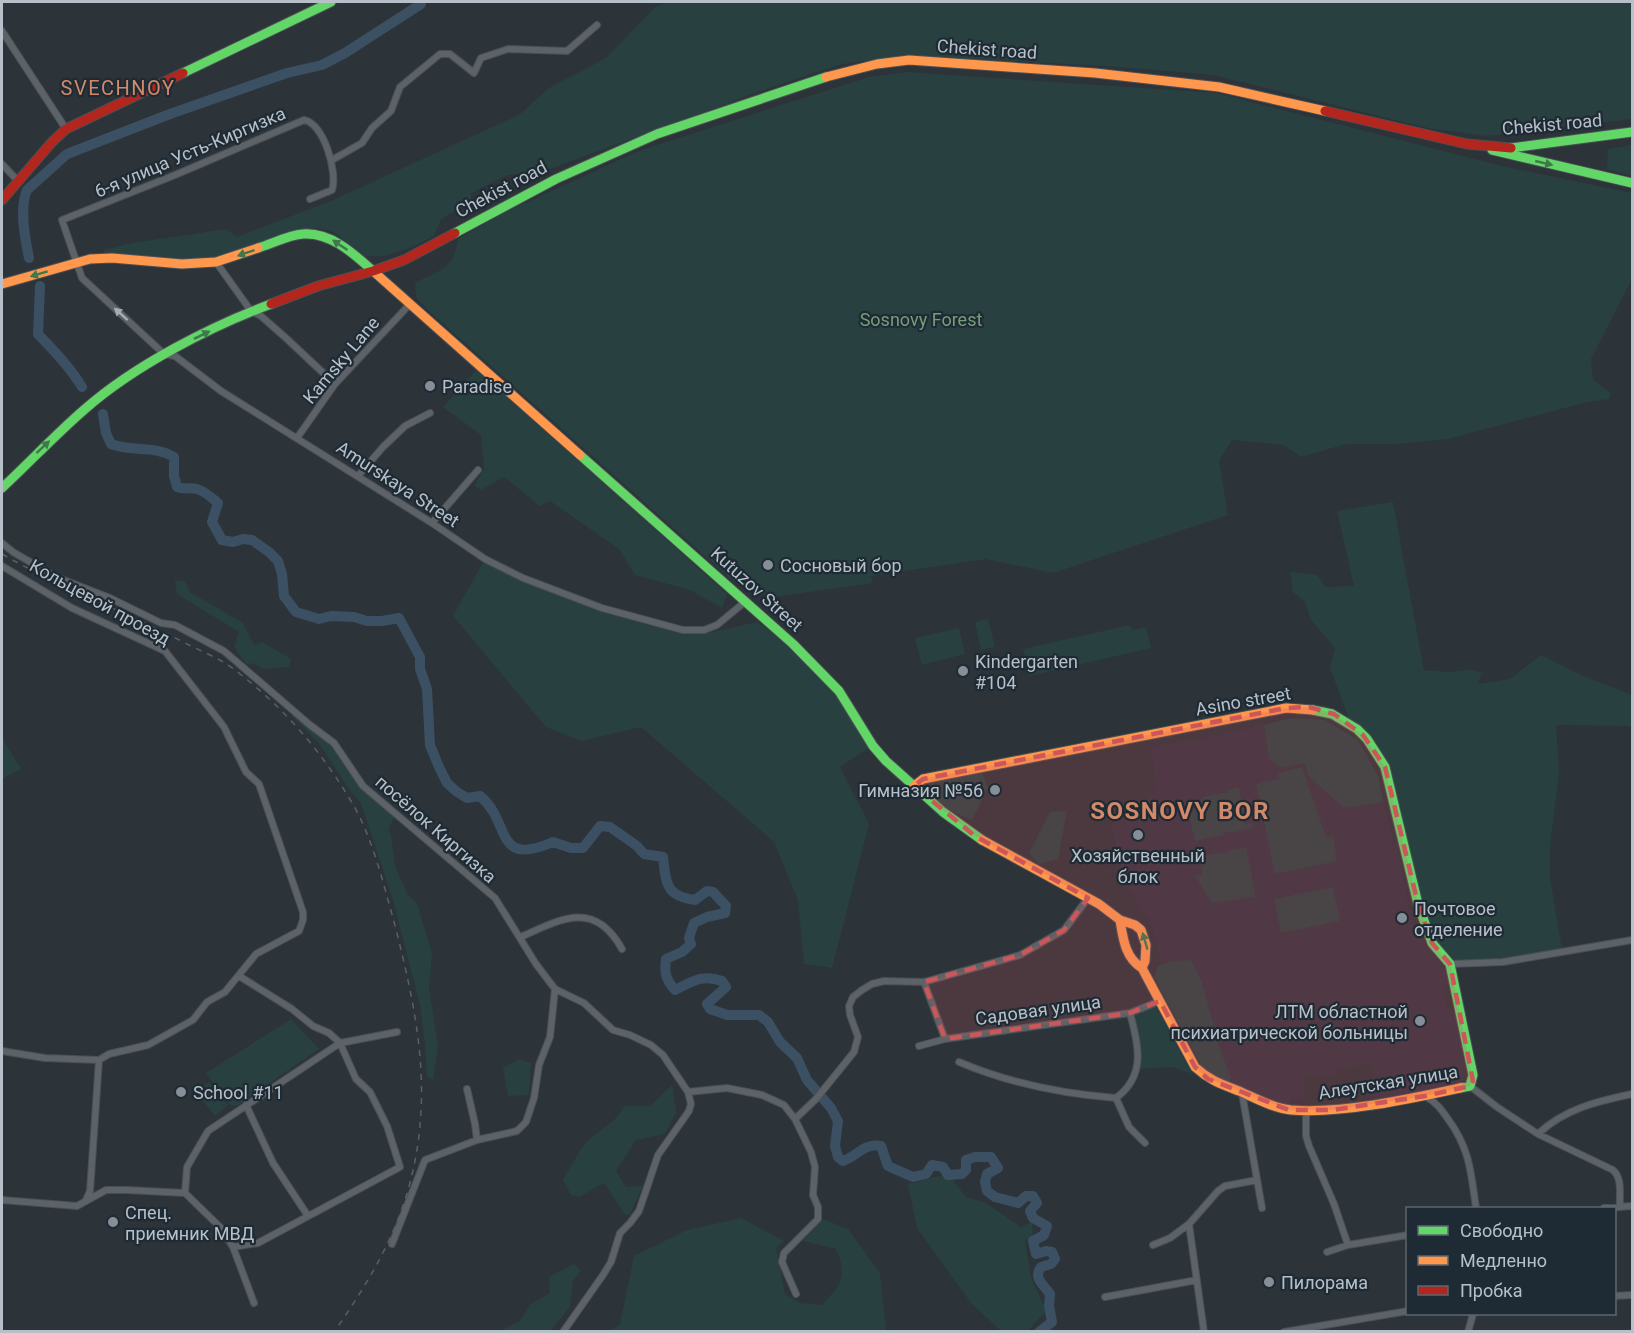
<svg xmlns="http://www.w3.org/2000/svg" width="1634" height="1333" viewBox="0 0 1634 1333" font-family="Roboto,sans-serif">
<rect width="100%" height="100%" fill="#2c3339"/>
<!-- medical -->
<path fill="#31323f" d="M1290 718 1325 720 1358 740 1378 776 1393 844H1397L1414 936H1421L1445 966 1449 984 1442 987 1443 992 1446 1006 1456 1014 1467 1073 1463 1080 1454 1086 1376 1100 1371 1064 1336 1069 1335 1077 1304 1076 1303 1098H1290V1104L1273 1100 1212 1074 1175 1000 1161 962 1150 921 1125 884 1112 826 1117 815 1157 790 1151 747 1216 736Z"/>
<!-- green -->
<path fill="#294040" d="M669 2H1632V119L1486 136 1428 128 1213 75 1122 67 905 55 842 64 763 90 539 173 507 175 471 193V202L441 219 434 236 412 247 385 256H365L332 231 316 228 299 231 215 258 182 261 104 255V250L132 243 227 229 237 237 333 200 519 115 549 88 606 58 655 7Z
M907 72 1216 93 1502 166 1632 193V279L1591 359 1593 380 1611 393 1609 399 1587 402 1448 439 1398 444H1346L1301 457 1284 445 1232 440 1219 461 1228 515 1053 573 986 559 871 576 873 583 766 598 760 591 743 579 733 581 428 310 416 297 415 283C439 270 454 270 458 239L502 214 638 151 869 77Z
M1632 145V176L1607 169 1608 149Z
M476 370 727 594 722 608 690 590 635 575 619 549 550 501 540 506 504 477 481 490 474 486 484 469 481 435 443 407Z
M1393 502 1424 671C1433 669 1440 672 1448 672 1463 672 1468 667 1482 673L1478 684 1510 679 1541 655 1583 676 1632 695V727L1629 726 1556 725 1559 773 1550 846V877L1562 950 1502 960 1450 962 1434 942 1421 903 1387 766 1350 721 1330 668 1335 648 1311 620 1305 602 1293 592 1290 572 1317 575 1326 587 1354 586 1337 511Z
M484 561 644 621 683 633 712 632 757 622 791 646 836 693 870 747 840 767 869 824 832 968 804 964 798 900 774 842 641 727 581 741 546 727 453 616Z
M175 581H185L190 592 243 623 254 645 262 642 291 659 289 667 263 669 253 663 247 665 234 647 239 632 177 594Z
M988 619 995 647 981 650 975 622Z
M1130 625 1132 630 1146 627 1151 648 1029 676 1023 649Z
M959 628 965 654 922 665 915 638Z
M293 712 333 745 347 765 395 816 388 829 391 835 395 866 408 895 417 903 432 954 429 988 438 1046 433 1080 427 1077 425 1043 420 1005 393 900 361 803 348 788 319 743 292 716Z
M1290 718 1325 720 1358 740 1378 776 1383 802 1344 808 1308 776 1305 763 1281 768 1269 759 1264 725Z
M2 738 21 769 2 779Z
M1302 767 1326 837 1333 836 1337 861 1275 874 1256 784 1279 779 1278 773Z
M982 772 988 787 972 820C955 813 930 803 925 783Z
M1239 787 1245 824 1252 823 1253 828 1229 833 1228 832 1223 833V835L1195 841 1189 815 1204 797 1228 792V790Z
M1067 811 1058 859 1039 864 1029 853 1050 812Z
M1246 847 1256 897 1212 903 1195 876 1202 874 1199 857 1221 852 1222 854 1227 853 1226 851Z
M1333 887 1340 921 1281 933 1274 899Z
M1191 960 1202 982 1221 1052 1231 1077 1229 1082 1212 1075 1200 1063 1154 977 1158 966 1169 962Z
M1156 1007 1192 1074 1173 1067 1139 1069 1140 1045 1132 1015Z
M291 1019 319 1049 238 1105 231 1106 206 1073Z
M519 1059 531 1063 529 1095 508 1096 503 1068Z
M209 1082 228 1105 215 1116 196 1092Z
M672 1085 676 1113 665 1134 636 1140 616 1171 626 1187 643 1186 630 1214 625 1215 605 1184 600 1185 579 1197 571 1195 563 1179 585 1143 615 1119 625 1106H650Z
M948 1174 966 1197 986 1203 1021 1227 1032 1222 1033 1235 1025 1241 1031 1277 1046 1311 1028 1331H1001L971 1303 917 1228 908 1184Z
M741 1218 784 1241 776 1248 785 1294 800 1303 821 1305C841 1287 848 1275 836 1249L803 1241 823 1219 848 1229 880 1273 886 1331H613L612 1329 620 1324 634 1256 687 1230Z
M574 1264 581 1271 573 1281 570 1307 550 1331H505V1328L520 1321 530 1305 550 1293 549 1277Z"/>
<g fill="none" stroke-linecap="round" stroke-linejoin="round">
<!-- river -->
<path stroke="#3b5163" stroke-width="10" d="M29 258C25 239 19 208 27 190L67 154 170 114 287 73 322 65 345 53 421 4V2
M40 286 38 334C54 351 70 367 82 387
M103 414 106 433 111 444C131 452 154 445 174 457V476L177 487C185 490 190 487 197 489 205 491 212 498 218 503L212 522 222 540 233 542 243 539 252 540 269 552 278 561 282 574 284 596 296 612 319 619 331 616 354 617 367 621H382L399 618 420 657V669L427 689 430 745 439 767 447 783 457 792 467 798 480 796C512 822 493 868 553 842L571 848H583L600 826 610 827 637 846 644 854 663 857C666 883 665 896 695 900L707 891 713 892 726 906 725 913 707 917 694 923 689 938 691 944 682 952 666 959C664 973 666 980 675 990 693 981 703 974 722 981L726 987 707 1004 710 1009 727 1015H759L768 1022 780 1042 797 1058 807 1080 831 1108 838 1121 835 1146 838 1157 843 1161C858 1156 863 1143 881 1146L888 1166 913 1177 926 1174 932 1165 943 1167 948 1175 962 1174 966 1170V1160L975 1157H991L998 1168 987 1174 985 1182 987 1191 995 1197 1018 1203 1026 1196H1033L1037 1203 1030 1211 1033 1218 1047 1226 1044 1235 1033 1241 1036 1254 1046 1251 1052 1252 1055 1259 1051 1264 1041 1267C1033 1278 1043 1284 1050 1294L1049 1306 1052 1322 1039 1332"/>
<defs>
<path id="street" d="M2 31 66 129
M332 160 362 143 372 128 391 111 400 87 440 54H450L474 73 481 58 508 49 567 51 597 25
M2 164 18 181
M310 199 332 190C338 173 324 123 304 120L175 175 62 220 82 278 164 354 175 356 221 391 432 523 485 559 523 578 602 608 683 630H704L717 625 746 601
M216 262 251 311 261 316 287 339 335 384
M297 438 335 384 410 304
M358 476 383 447 405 426 430 413
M432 523 478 470
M2 543 13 552 56 577 110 598 161 623 175 625 224 651 310 725 334 743 363 786 495 898 536 964 555 989 584 1003 613 1030 630 1035 651 1045 663 1055 688 1092 691 1104 689 1111 658 1155 639 1211 630 1223 620 1233 611 1262 603 1275 563 1332
M2 566 72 608 165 651 224 727 246 772 259 784 303 912V920L299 931 256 954 225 992 207 1002 193 1020 148 1045 109 1054 99 1060
M521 937C562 918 595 900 622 949
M1450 964 1503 962 1632 940
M924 982 945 1039
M919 1046 945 1039 1130 1013 1160 1001
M2 1051 45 1058 99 1060 90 1191 86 1200
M959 1062C1009 1083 1062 1094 1116 1098 1147 1075 1138 1045 1130 1013
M1470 1086 1497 1107 1538 1134 1613 1170C1623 1179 1619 1195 1620 1207
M467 1089 475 1124 477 1140
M688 1092 727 1088 762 1095 784 1105 795 1119 811 1152 815 1167 813 1195 818 1207V1219L784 1253 782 1262 796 1294
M1242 1093 1262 1208
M1425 1096C1436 1102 1441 1109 1448 1119 1470 1149 1471 1173 1476 1208
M1116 1098 1129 1127 1145 1143
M246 1105 273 1163 308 1216
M1306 1110V1136L1309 1146 1334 1204 1348 1245
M795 1119 816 1099 854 1052 858 1037 850 1015 849 1006 853 997 862 990 872 984 884 981 924 982 1020 955 1064 930 1088 898
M1538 1134C1564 1109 1598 1101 1632 1094
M185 1193 187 1167 208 1131 340 1043 397 1032
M2 1200 77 1206 106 1190H127L185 1193 221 1228 233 1247 254 1303
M1604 1208 1632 1206
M392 1244 425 1160 477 1140 517 1131 526 1122 534 1098 539 1065 550 1037 555 989
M1153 1245 1170 1238 1189 1224
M233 1247 258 1243 400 1167 387 1126 370 1092 356 1079 340 1043 329 1033 313 1026 292 1009 239 976
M1327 1252 1348 1245 1408 1235
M1614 1296 1632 1295
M1105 1297 1197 1280
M1204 1332 1189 1224 1218 1191 1225 1186 1257 1180
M1284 1332 1408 1311
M1468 1332 1473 1314"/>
<path id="fast" d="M183 73 331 2
M1511 148 1632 132
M1492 150 1632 183
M455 233 556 179 657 134 826 77
M258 248C272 244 288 235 303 234 331 232 354 254 373 271
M580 455 793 644 839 691 873 746 886 761 943 812 982 840
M2 488C30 462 56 434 85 409 134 366 209 327 271 304
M1313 710 1332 714 1357 729 1367 739 1385 767 1418 904 1432 943 1450 964 1473 1075 1470 1086 1460 1088"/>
<path id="slow" d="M826 77 877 64 909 60 1095 73 1219 87 1325 111
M373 271 580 455
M2 284 90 259 112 258 182 264 216 262 258 248
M914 786 923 779 1286 708 1313 710
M982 840 1099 904 1120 920 1135 925 1141 930 1146 945 1145 961 1142 968
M1120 920C1123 938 1125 958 1142 968
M1142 968 1195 1067C1209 1080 1221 1084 1239 1091 1255 1098 1273 1108 1291 1110 1341 1114 1410 1099 1460 1088"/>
<path id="jam" d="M1325 111 1467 144 1511 148
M2 200 52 142 66 129 183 73
M271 304 318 286 373 271 404 260 455 233"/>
</defs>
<!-- street casing -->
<use href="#street" stroke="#4a4f54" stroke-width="8"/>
<!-- fast casing -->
<use href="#fast" stroke="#4a4f54" stroke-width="11"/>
<!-- slow casing -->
<use href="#slow" stroke="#4a4f54" stroke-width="11"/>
<!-- jam casing -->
<use href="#jam" stroke="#4a4f54" stroke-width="11"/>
<!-- street -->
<use href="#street" stroke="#5c6267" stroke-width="6"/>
<!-- fast -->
<use href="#fast" stroke="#63d668" stroke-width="9"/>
<!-- slow -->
<use href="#slow" stroke="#ff974d" stroke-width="9"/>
<!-- jam -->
<use href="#jam" stroke="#b3261e" stroke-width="9"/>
<!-- rail -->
<path stroke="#5a6065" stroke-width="1.5" stroke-dasharray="6 6" stroke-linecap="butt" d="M2 554C61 588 126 612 187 644 203 652 221 659 235 670 284 708 319 748 351 801 372 836 382 879 393 918 417 1011 435 1095 408 1190 393 1242 365 1288 334 1332"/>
</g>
<!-- one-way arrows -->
<defs><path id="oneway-solid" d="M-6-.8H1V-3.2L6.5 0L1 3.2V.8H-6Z" transform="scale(1.5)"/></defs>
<g fill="#3e784b">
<use href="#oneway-solid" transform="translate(1544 163) rotate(13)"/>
<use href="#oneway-solid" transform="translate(340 245) rotate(-146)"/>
<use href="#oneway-solid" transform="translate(246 253) rotate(161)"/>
<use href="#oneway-solid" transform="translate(39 274) rotate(163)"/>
<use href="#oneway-solid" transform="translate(202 335) rotate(-26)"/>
<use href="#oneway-solid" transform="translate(43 447) rotate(-43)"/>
<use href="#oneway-solid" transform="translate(1145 941) rotate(-106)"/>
</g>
<use fill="#a5adb5" href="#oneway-solid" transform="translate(121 314) rotate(-138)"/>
<!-- marked area -->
<path fill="#cd5658" fill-opacity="0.2" stroke="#cd5658" stroke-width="4.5" stroke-dasharray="12 8" stroke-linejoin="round" d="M1309 707 1334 714 1363 735 1385 767 1418 904 1432 943 1450 964 1473 1081 1470 1086 1425 1096 1333 1110H1289L1208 1079 1195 1067 1160 1001 1130 1013 945 1039 924 982 1020 955 1064 930 1088 898 975 836 914 786 923 779 1286 708Z"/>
<!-- markers -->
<g fill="#868f97" stroke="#1f2b34" stroke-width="2">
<circle cx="430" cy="386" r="6"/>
<circle cx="768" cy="565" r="6"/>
<circle cx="963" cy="671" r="6"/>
<circle cx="995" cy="790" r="6"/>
<circle cx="1138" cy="835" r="6"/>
<circle cx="1402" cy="918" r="6"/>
<circle cx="1420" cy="1021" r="6"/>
<circle cx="181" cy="1092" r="6"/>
<circle cx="113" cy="1222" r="6"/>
<circle cx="1269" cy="1282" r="6"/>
</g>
<g text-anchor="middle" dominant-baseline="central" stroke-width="4.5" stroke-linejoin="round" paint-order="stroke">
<!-- street labels -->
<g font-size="18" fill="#b7c0c9" stroke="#1f2b34">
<text transform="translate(987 49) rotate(4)">Chekist road</text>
<text transform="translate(1552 124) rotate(-5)">Chekist road</text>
<text transform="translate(190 152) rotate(-23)">6-я улица Усть-Киргизка</text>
<text transform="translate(501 189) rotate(-28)">Chekist road</text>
<text transform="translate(341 360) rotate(-50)">Kamsky Lane</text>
<text transform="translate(398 484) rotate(33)">Amurskaya Street</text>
<text transform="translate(757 589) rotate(42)">Kutuzov Street</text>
<text transform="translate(100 602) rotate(29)">Кольцевой проезд</text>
<text transform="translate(1243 701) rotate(-10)">Asino street</text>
<text transform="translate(436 829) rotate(41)">посёлок Киргизка</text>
<text transform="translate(1038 1010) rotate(-8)">Садовая улица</text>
<text transform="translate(1388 1082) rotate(-9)">Алеутская улица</text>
</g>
<!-- park labels -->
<g font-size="18" fill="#769e7a" stroke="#1f2b34">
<text x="921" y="319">Sosnovy Forest</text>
</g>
<!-- poi labels -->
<g font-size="18" fill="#b7c0c9" stroke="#1f2b34" text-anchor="start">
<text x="442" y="386">Paradise</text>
<text x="780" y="565">Сосновый бор</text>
<text x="975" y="661">Kindergarten<tspan x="975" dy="21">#104</tspan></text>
<text x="983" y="790" text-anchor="end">Гимназия №56</text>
<text x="1138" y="855" text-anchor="middle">Хозяйственный<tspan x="1138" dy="21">блок</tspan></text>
<text x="1414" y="908">Почтовое<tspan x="1414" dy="21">отделение</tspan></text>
<text x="1408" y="1011" text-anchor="end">ЛТМ областной<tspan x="1408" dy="21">психиатрической больницы</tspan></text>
<text x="193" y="1092">School #11</text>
<text x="125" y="1212">Спец.<tspan x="125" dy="21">приемник МВД</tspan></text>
<text x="1281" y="1282">Пилорама</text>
</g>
<!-- neighbourhood labels -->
<g font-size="20" letter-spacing="1.5" fill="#d1896a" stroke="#1f2b34">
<text x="118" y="88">SVECHNOY</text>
</g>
<!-- district labels -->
<g font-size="24" font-weight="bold" letter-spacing="1.5" fill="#d1896a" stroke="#1f2b34">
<text x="1180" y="811">SOSNOVY BOR</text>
</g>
</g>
<!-- border -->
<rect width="1634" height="1333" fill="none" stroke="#b7c0c9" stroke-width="6"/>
<!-- legend -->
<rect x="1406" y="1207" width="210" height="108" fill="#1f2b34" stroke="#5c6770" stroke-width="1.5"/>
<rect x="1418" y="1226" width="30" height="9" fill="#63d668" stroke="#5c6770" stroke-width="1.5"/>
<text x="1460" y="1237" font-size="18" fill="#b7c0c9">Свободно</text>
<rect x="1418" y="1256" width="30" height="9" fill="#ff974d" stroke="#5c6770" stroke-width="1.5"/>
<text x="1460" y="1267" font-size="18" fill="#b7c0c9">Медленно</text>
<rect x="1418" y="1286" width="30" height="9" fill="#b3261e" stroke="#5c6770" stroke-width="1.5"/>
<text x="1460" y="1297" font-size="18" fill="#b7c0c9">Пробка</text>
</svg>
